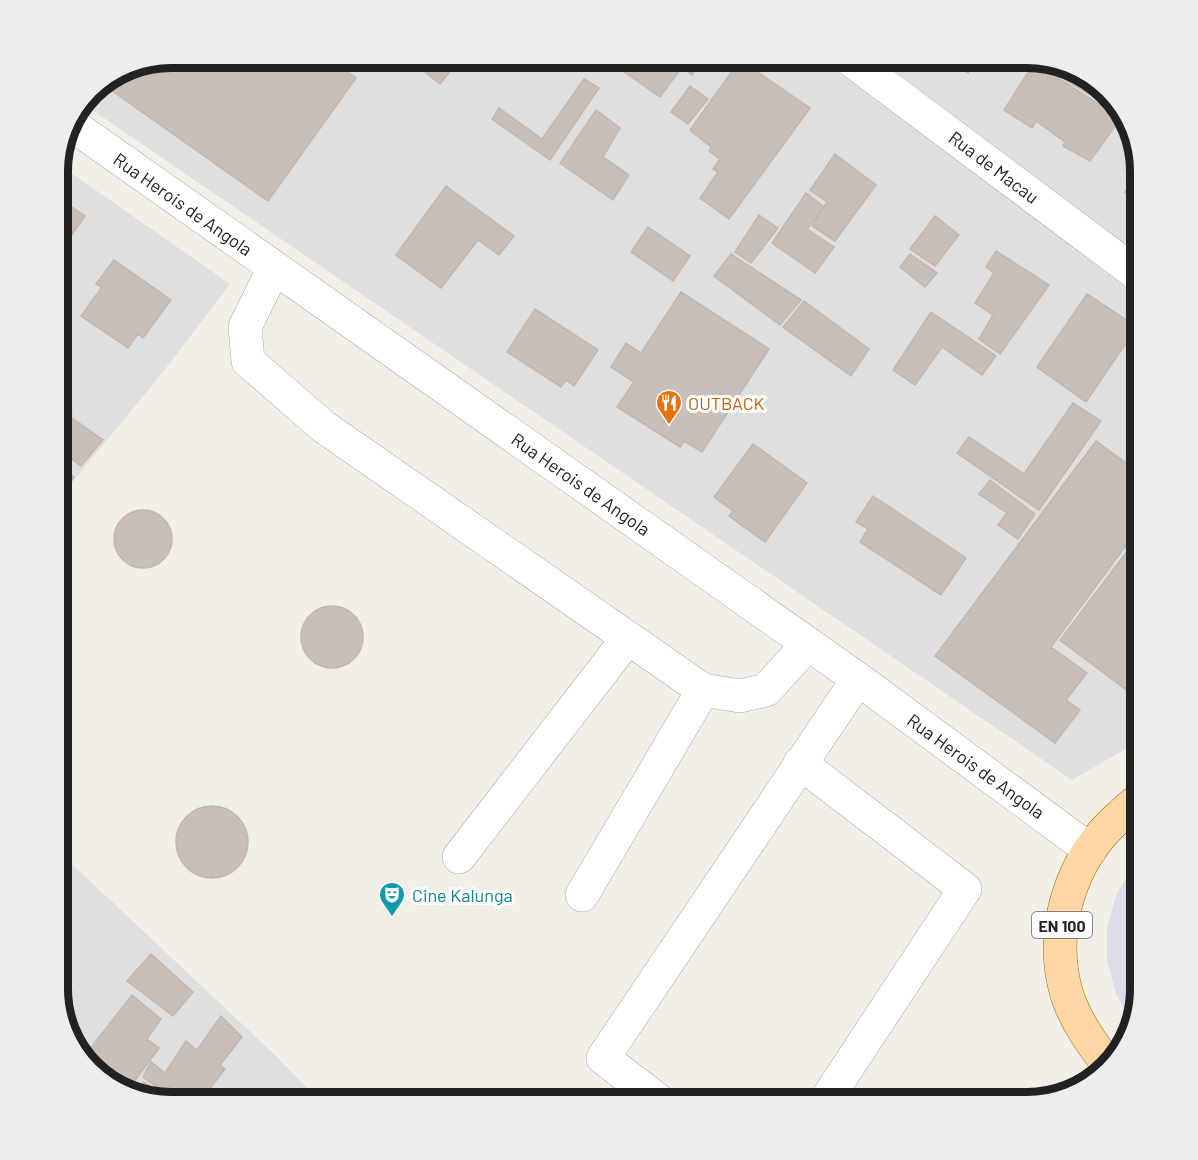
<svg xmlns="http://www.w3.org/2000/svg" width="1198" height="1160" viewBox="0 0 1198 1160" font-family="Barlow,sans-serif">
<rect width="100%" height="100%" fill="#f2efe9"/>
<!-- residential -->
<path fill="#e0dfdf" d="M170 57H1035L1078 69 1113 95 1141 170V740L1072 780 82 103 95 85Z
M57 163 230 284 163 372 57 501Z
M57 850 274 1054 322 1103H170L126 1094 85 1065 57 990Z"/>
<!-- plaza -->
<path fill="#dddde8" d="M1141 859V990L1134 1024 1116 994 1107 961V927L1117 893 1135 864Z"/>
<!-- building -->
<path fill="#c7bfb8" stroke="#c4b6ab" stroke-width="1.5" d="M170 57H326L356 78 268 201 101 83Z
M406 57H462L440 84Z
M599 57H622L614 67Z
M634 57H704L692 75 682 67 660 97 623 71Z
M945 57H979L968 73Z
M740 60 810 108 729 219 700 198 718 172 713 169 720 159 709 151 711 147 690 130Z
M1034 63 1121 118 1090 161 1063 146 1065 142 1036 121 1032 128 1004 110Z
M1071 67 1081 71 1113 95 1120 113 1064 79Z
M584 79 599 88 550 160 492 119 499 108 542 139Z
M690 86 708 99 688 124 671 112Z
M596 110 620 128 603 157 629 175 613 200 560 163Z
M835 154 876 185 835 241 812 226 827 202 810 190Z
M1141 171V204L1125 192Z
M446 186 514 236 499 255 478 240 441 288 396 255Z
M806 193 824 207 807 229 834 247 815 273 772 243Z
M57 197 85 216 57 256Z
M759 215 778 228 751 263 735 252Z
M935 216 959 235 935 266 910 249Z
M648 227 690 256 673 281 631 252Z
M996 251 1049 285 1000 354 979 339 993 315 975 303 994 273 986 267Z
M731 254 801 300 780 325 714 276Z
M910 254 937 273 925 287 900 267Z
M114 260 171 300 143 338 138 334 128 348 81 316 102 287 96 284Z
M681 292 769 349 702 452 684 441 680 447 617 407 634 382 611 367 626 343 641 353Z
M1087 294 1137 327 1086 402 1037 367Z
M804 301 869 349 851 376 783 327Z
M535 309 598 350 574 386 566 380 561 387 507 352Z
M931 312 996 356 982 375 942 347 915 385 893 370Z
M57 400 72 411 57 431Z
M1073 403 1101 421 1039 510 957 453 969 437 1024 474Z
M72 418 103 440 81 466 57 448V437Z
M1096 441 1141 474V525L1051 647 1087 673 1066 700 1080 710 1055 743 935 656Z
M1141 441V454L1134 449Z
M753 444 807 483 765 542 729 516 733 511 714 497Z
M57 464 74 477 57 498Z
M990 480 1035 514 1018 539 998 525 1007 513 979 494Z
M873 496 966 558 941 595 860 542 868 529 856 522Z
M114 539a29 29 0 1 1 58 0a29 29 0 1 1-58 0Z
M1141 533V676L1129 692 1060 640Z
M301 637a31 31 0 1 1 62 0a31 31 0 1 1-62 0Z
M57 667 62 683 57 698Z
M176 842a36 36 0 1 1 72 0a36 36 0 1 1-72 0Z
M57 886 65 893 57 903Z
M151 954 193 992 173 1016 127 981Z
M132 995 161 1019 147 1039 159 1048 131 1086 86 1054Z
M221 1016 242 1037 220 1065 225 1069 199 1103H179L143 1077 151 1062 165 1073 186 1041 197 1050Z
M144 1082 174 1103 133 1096Z"/>
<g fill="none" stroke-linecap="round" stroke-linejoin="round">
<defs>
<path id="minor" d="M847 57 1141 277
M68 122 858 679 1090 850
M274 268 245 327 248 361 324 427 703 690 740 696 766 690 808 644
M800 763 965 889 824 1103
M459 857 628 638
M582 895 703 690
M662 1103 603 1058 858 679"/>
<path id="major" d="M1109 1066C1092 1044 1076 1022 1067 995 1048 931 1070 859 1120 816 1126 810 1133 803 1141 799"/>
</defs>
<!-- minor casing -->
<use href="#minor" stroke="#a9a9a9" stroke-width="34"/>
<!-- major casing -->
<use href="#major" stroke="#a06b00" stroke-width="34"/>
<!-- minor -->
<use href="#minor" stroke="#fff" stroke-width="33"/>
<!-- major -->
<use href="#major" stroke="#fcd6a4" stroke-width="33"/>
</g>
<!-- icons -->
<defs>
<symbol id="restaurant-pin" viewBox="-11 -11 22 30"><path d="M0 17L-7.5 6A9.5 9.5 0 1 1 7.5 6Z" fill="#e8710a" stroke="#fff"/><path d="M-5-6h1v4h1v-4h1v4h1v-4h1v5L-1.5 .5V6h-2V.5L-5-1ZM5-6V6H3V1.5H1.5Q1.5-4 5-6Z" fill="#fff"/></symbol>
<symbol id="theatre-pin" viewBox="-11 -11 22 30"><path d="M0 17L-7.5 6A9.5 9.5 0 1 1 7.5 6Z" fill="#0f9aa8" stroke="#fff"/><path d="M-5-5.5Q0-4 5-5.5V0Q5 5 0 6Q-5 5-5 0ZM-3.3-2.5H-1v1.5H-3.3ZM1-2.5H3.3v1.5H1ZM-2.8 1Q0 5.5 2.8 1Z" fill="#fff"/></symbol>
</defs>
<g fill-rule="evenodd">
<use href="#restaurant-pin" x="654" y="388" width="30" height="40"/>
<use href="#theatre-pin" x="377" y="880" width="30" height="40"/>
</g>
<g text-anchor="middle" dominant-baseline="central" stroke-width="6" stroke-linejoin="round" paint-order="stroke">
<!-- shield labels -->
<rect fill="#fff" stroke="#646464" stroke-width="1.5" x="1032" y="912" width="60" height="26" rx="4.5"/>
<g font-size="16" font-weight="bold" fill="#222">
<text x="1062" y="925">EN 100</text>
</g>
<!-- street labels -->
<g font-size="18" fill="#222" stroke="#fff">
<text transform="translate(994 167) rotate(37)">Rua de Macau</text>
<text transform="translate(183 204) rotate(35)">Rua Herois de Angola</text>
<text transform="translate(581 484) rotate(35)">Rua Herois de Angola</text>
<text transform="translate(976 766) rotate(36)">Rua Herois de Angola</text>
</g>
<!-- food labels -->
<g font-size="18" fill="#c56008" stroke="#fff" text-anchor="start">
<text x="688" y="403">OUTBACK</text>
</g>
<!-- culture labels -->
<g font-size="18" fill="#0d838f" stroke="#fff" text-anchor="start">
<text x="412" y="895">Cine Kalunga</text>
</g>
</g>
<!-- crop -->
<path d="M0 0H1198V1160H0ZM171 68H1027A103 103 0 0 1 1130 171V989A103 103 0 0 1 1027 1092H171A103 103 0 0 1 68 989V171A103 103 0 0 1 171 68Z" fill="#ededed" fill-rule="evenodd"/>
<path fill="none" stroke="#222" stroke-width="8" d="M171 68H1027A103 103 0 0 1 1130 171V989A103 103 0 0 1 1027 1092H171A103 103 0 0 1 68 989V171A103 103 0 0 1 171 68Z"/>
</svg>
